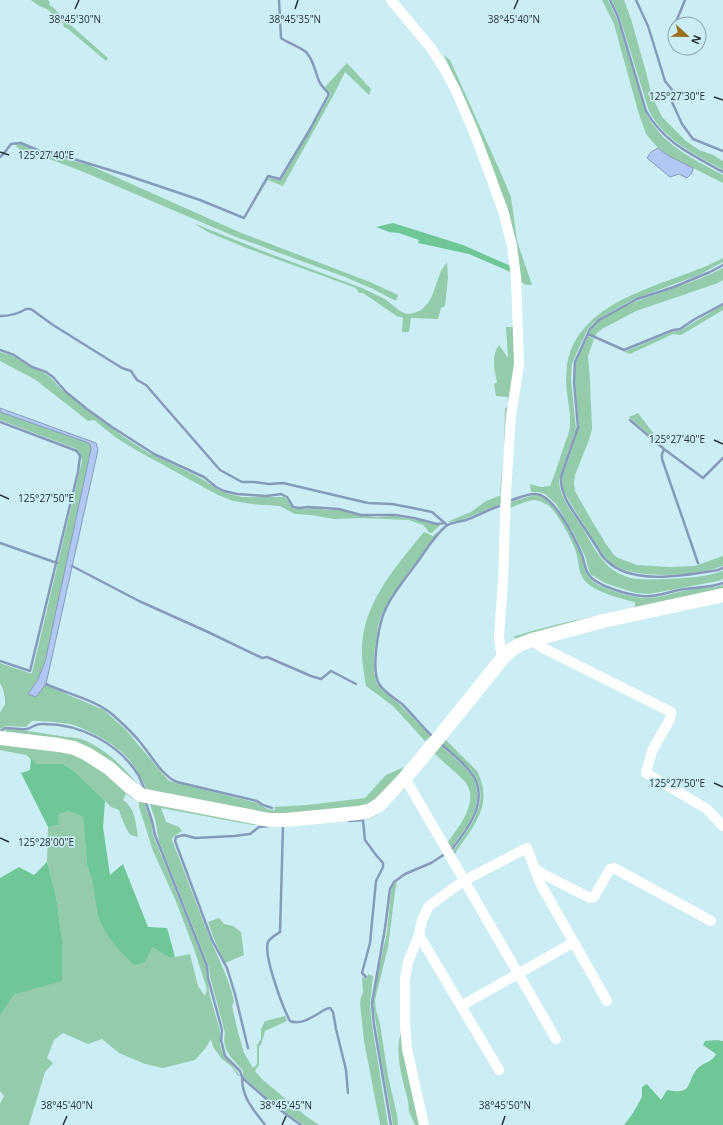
<svg xmlns="http://www.w3.org/2000/svg" width="723" height="1125" viewBox="0 0 723 1125" font-family="'Open Sans',sans-serif">
<rect width="100%" height="100%" fill="#cbeef5"/>
<!-- green -->
<path fill="#94cbaa" d="M31 0H48L49 1 50 6 53 7 66 21 108 58 106 61 68 29 64 27 63 23 47 9 39 6Z
M602 0H608L618 21 646 113C661 144 693 159 723 175V183L669 156 658 148 646 134 638 111 614 24Z
M612 0H624L631 19 646 72 652 96 662 117 686 141 699 150 713 155 723 161V170C695 154 665 141 649 111L620 18Z
M444 55 450 60 503 178 511 197 517 241 532 285C525 285 523 285 520 279L516 247 508 209 467 105Z
M347 63 371 89 369 95 345 72 333 96 283 186 268 180 244 219 268 178 281 180 331 94 325 87Z
M20 144 42 153 89 165 239 232 370 282 398 295 396 301 373 289 345 277 236 237 86 173 47 158 23 152 17 147 16 145Z
M193 223 268 253 362 288 385 299 400 311 407 314 414 313 421 310 428 303 432 296 441 271 447 262 448 278 445 306 441 308 438 319 411 318 409 332H402L403 317H398L363 293H359L356 288 249 249 210 233Z
M723 258V262L699 275 634 299 607 314 594 322 588 329 577 352 572 364 571 380 576 428 559 480C559 496 571 511 580 524 588 537 596 554 607 565 614 572 627 578 637 579 647 580 658 579 668 579 687 578 705 577 723 571V579L718 581 649 594 636 593 620 588 605 583 590 574 585 556 573 532 556 504 545 494 538 492H531L530 484 541 487 550 486C556 472 560 457 565 443 567 437 570 431 570 425 571 410 566 395 566 380 567 372 566 364 569 356 588 294 673 285 723 258Z
M723 268V280L718 283 636 311 602 329 597 333 595 336 589 334C599 311 652 296 675 288 691 282 708 276 723 268Z
M723 305V310L681 335 673 334 630 354 624 352 672 332 681 330Z
M506 327H513L516 366 504 492 500 493 504 450 505 409 508 405V397L496 396 494 384 497 382C494 369 491 356 499 345L508 358Z
M588 336 594 339 588 356 590 381 592 429 589 440 575 475 574 483 575 491 592 521 606 544 614 555 618 558 637 565 669 567 695 566 723 556V566C695 576 628 582 606 559 600 553 596 545 592 538 584 524 575 511 567 497L563 489 562 477 572 449 579 425 575 380 576 363Z
M0 352 15 357 32 368 44 373 49 376 61 389 85 408 124 437 147 452 199 477 217 489 229 494 242 497H284L287 500 292 508 295 509H303L314 508 326 510H340L359 515 376 517 393 516 441 524 432 533 428 532 427 529 423 525 409 520 360 518 334 519 311 515 295 514 280 506 252 504 233 501 216 494 136 450 115 437 94 420 88 421 36 380 0 361Z
M0 412 86 442 90 444 91 449 45 662 37 681 28 694 36 696 45 685 104 710 125 729 169 781 258 803C262 806 268 811 275 810L274 807 307 805 365 798 386 775 404 767C398 777 379 798 369 803 367 804 363 805 360 806L280 815 148 793C138 765 122 748 96 735 88 731 78 726 70 724 57 722 45 721 32 721L26 727 5 726 0 730V713L5 704V698L3 689 0 683V663L29 673H32L82 461 79 451 77 449 0 420Z
M638 413 664 447 629 417Z
M504 494 503 503 459 521 447 522 471 512 486 501Z
M534 495C537 495 540 496 543 497 556 504 574 538 580 552 583 561 584 573 591 580 599 588 633 598 645 598 659 598 673 593 687 590 699 588 712 588 723 585V592L519 640 513 637 532 631 559 624 635 607V602C621 599 593 591 585 581 578 573 579 562 576 552 573 541 557 512 548 505 544 503 538 500 534 500 526 501 515 506 508 509V503Z
M440 529 404 578 382 613 378 626 374 654V673L377 684 384 692 398 703 431 736 425 741 393 706 366 686C364 675 362 663 362 652 361 605 396 566 424 532L433 536Z
M7 729C25 730 42 733 59 736 67 737 76 737 84 740 107 750 125 768 140 788L114 766 1 735Z
M444 738 477 771C495 806 472 827 454 855L453 851C470 828 494 798 471 770L440 742Z
M0 740 75 751 144 802 151 821 153 835 206 966 207 977 210 996 220 1030V1045L223 1053 240 1076H238L232 1067 222 1059 213 1047 211 1039 205 1049 195 1060 163 1068 145 1064 119 1053 102 1039 88 1044 63 1033 54 1040 47 1058 53 1063 45 1072 29 1125H0V1104L4 1096 0 1091V1015L15 994 62 939 56 896 47 862 48 827 59 825 57 815 68 811 83 817 87 865 93 884 152 947 170 958 190 954 198 986 205 996 207 989 193 946 175 899 153 851 139 807V801L132 798 126 794 123 800C135 808 136 823 138 837 136 836 133 836 131 835 127 833 121 816 119 810L111 807 105 801 85 783 74 771 63 764H37L26 755 0 750Z
M439 744C447 752 466 767 472 776 487 802 466 829 450 849L448 842C459 826 479 803 466 783 463 779 458 775 455 772 447 765 439 758 432 751Z
M403 782 407 787 377 815 372 818 365 819 364 818 282 825H253L161 808 166 822 179 827 182 831 173 837 172 840C185 873 197 906 210 939 219 960 230 980 234 1002L232 1006 238 1032 244 1053 253 1068 257 1064V1045L261 1039V1029L265 1021 285 1016 287 1021 265 1031 261 1045 259 1046V1065L255 1071 263 1080 306 1116 319 1125H304L272 1103 243 1076V1071C233 1059 221 1050 225 1033L210 977 209 967 159 841 155 819 149 801 255 822 365 814Z
M397 882 395 892 388 947 375 1000 376 1010 380 1024 388 1076 397 1115 398 1125H393L381 1059 373 1003 376 981 387 932 391 892 393 885Z
M219 918 224 924 233 926 241 932 244 955 225 963 214 939 208 922Z
M368 974 373 976 370 1004 372 1025 388 1125H380V1124L364 1041 360 1004 361 997 363 993 362 977 367 979Z
M401 1033 420 1125H415C413 1120 412 1118 410 1114 408 1110 409 1105 408 1101 403 1081 394 1053 401 1033Z"/>
<!-- forest -->
<path fill="#6fc696" d="M393 223 463 245 513 267V273L469 254 418 243 419 240 399 233 389 232 376 227Z
M31 758 37 764H63L74 771 86 783 105 801 103 827 110 875 123 864 148 927 167 928 175 957 170 958 152 947 145 962 134 965 121 952 106 933 98 916 93 884 87 865 83 817 68 811 58 815 59 825 48 827 21 773 30 770Z
M47 862 56 896 62 939V981L15 994 0 1015V878L19 867 34 875Z
M717 1040 723 1041V1125H624L633 1113 642 1097V1087L647 1084 661 1100 667 1090C694 1095 685 1084 697 1069 703 1062 712 1063 716 1054L703 1045 705 1041Z"/>
<!-- water -->
<path fill="#b0c8f3" stroke="#869bba" d="M658 148 669 156 693 168 692 173 687 178 679 174 670 177 647 158 651 152Z
M0 408 96 443 98 450 46 684 36 697 28 694 37 681 45 662 91 449 90 444 86 442 0 412Z"/>
<g fill="none" stroke-linecap="round" stroke-linejoin="round">
<!-- stream -->
<path stroke="#869bba" stroke-width="2.5" d="M610 0 618 17 646 111C664 143 693 155 723 172
M636 0 648 26 665 81 673 91V97L672 102 682 124 693 139 723 151
M676 22 685 0
M0 157 5 152 11 144 21 143 42 152 67 157 126 175 200 200 244 218 268 176 280 179 309 131 329 94C326 90 321 86 319 81 315 72 314 60 306 52 298 46 288 43 281 38L279 0
M723 265 710 272 674 287 637 299 599 320 590 329 575 362 574 382 578 427 561 477C560 495 572 509 581 523 587 532 592 540 598 549 600 553 603 558 607 561 633 586 686 575 718 570L723 568
M0 316C10 316 18 314 26 309H31L53 325 122 368 131 371 137 380 146 385 220 470 242 482H254L269 484 283 483 368 503 392 504 413 508 432 512 447 525
M588 334 624 350 673 330 680 329 695 319 723 304
M0 350 14 355 32 367 46 372 53 377 66 392 87 409 112 427 154 454 204 477 216 487 224 491 237 494 251 495 267 496 281 494 287 497 293 507 299 508 308 507 339 509 361 515H395L414 518 437 524 444 523
M630 420 664 449 703 478 723 458
M0 422 77 451 80 456 78 472 30 671 0 661
M664 449 662 454V459L698 563
M512 500C519 498 528 493 536 494 554 495 575 538 582 555 584 561 585 570 589 575 596 586 629 595 642 596 655 598 670 591 684 589 696 587 711 588 723 583
M0 543 57 563
M72 566 139 601 208 632 262 658 267 657 311 676 321 679 331 671 356 684
M46 684C67 694 94 699 112 714 122 723 132 732 140 742 151 755 162 776 177 782L257 801 263 805 272 808
M0 732 5 728C11 728 22 730 27 729 32 728 34 724 41 724 79 723 119 743 139 776 141 781 143 786 145 790
M431 735C421 725 412 714 402 704 394 698 384 692 379 684 371 670 378 630 383 615 390 597 404 580 416 564 425 552 434 536 446 526 451 522 460 522 466 520 477 516 488 510 499 506
M441 744C451 753 467 765 474 777 488 802 468 829 452 849
M146 803 152 821 155 835 207 966 208 978 222 1030 221 1040 225 1056 240 1071 242 1077 247 1082 272 1104 301 1125
M349 821 363 820 365 840 376 855 383 863V867L376 881 370 943 362 973 366 977
M283 826 280 932C276 935 270 938 268 942 263 955 283 1008 290 1021 302 1026 315 1015 326 1009L330 1008 333 1012 336 1029 346 1070 348 1093
M248 1048 235 994 227 968 212 940 175 841 176 837 184 835 195 838 234 836 250 834 259 827 270 826
M242 1077C242 1098 253 1109 265 1125
M391 1125 374 1025 372 1003 385 928 390 889 394 882 405 874 431 863 445 854"/>
<!-- street -->
<path stroke="#fff" stroke-width="10" d="M391 0 431 48 445 70 456 91 473 130 489 172 504 214 512 246 516 277 519 364 511 416 506 492 503 580 499 637 502 659
M532 640 541 647 671 712 670 719 652 751 646 773 707 809 723 826
M405 778 556 1039
M534 868 543 874 590 898 594 897 610 869 614 868 711 921
M419 935 499 1070
M461 1006 574 942
M424 1125 407 1049 405 1025V979L408 962 419 935 422 920 429 906 459 884 471 877 527 848 540 883 607 1001"/>
<!-- secondary -->
<path stroke="#fff" stroke-width="14" d="M0 738 59 745 74 748 87 754 109 768 130 787 141 795 151 797 269 820H286L358 813 369 811 379 805 405 778 436 741 502 659 511 650 521 644 532 640 603 621 723 595"/>
</g>
<!-- ticks -->
<path fill="none" stroke="#243235" stroke-width="1.5" d="M75 9 79 0M295 9 298 0M514 9 518 0M714 97 723 100M0 152 9 155M714 440 723 444M0 495 9 499M714 783 723 787M0 838 9 842M63 1125 67 1116M282 1125 286 1116M502 1125 505 1116"/>
<g font-size="10" text-anchor="middle" fill="#243235" stroke="#cbeef5" stroke-width="3.5" stroke-linejoin="round" paint-order="stroke">
<text x="75" y="23">38°45'30"N</text>
<text x="514" y="23">38°45'40"N</text>
<text x="295" y="23">38°45'35"N</text>
<text x="677" y="100">125°27'30"E</text>
<text x="46" y="159">125°27'40"E</text>
<text x="677" y="443">125°27'40"E</text>
<text x="46" y="502">125°27'50"E</text>
<text x="677" y="787">125°27'50"E</text>
<text x="46" y="846">125°28'00"E</text>
<text x="67" y="1109">38°45'40"N</text>
<text x="286" y="1109">38°45'45"N</text>
<text x="505" y="1109">38°45'50"N</text>
</g>
<!-- north arrow -->
<g transform="translate(687 36) rotate(112)"><circle r="19" fill="#cbeef5" stroke="#88a3a8"/>
<path d="M0-3L7 15L0 10L-7 15Z" fill="#9a701d"/>
<text y="-6" font-size="11" font-weight="bold" text-anchor="middle" fill="#243235">N</text>
</g>
</svg>
